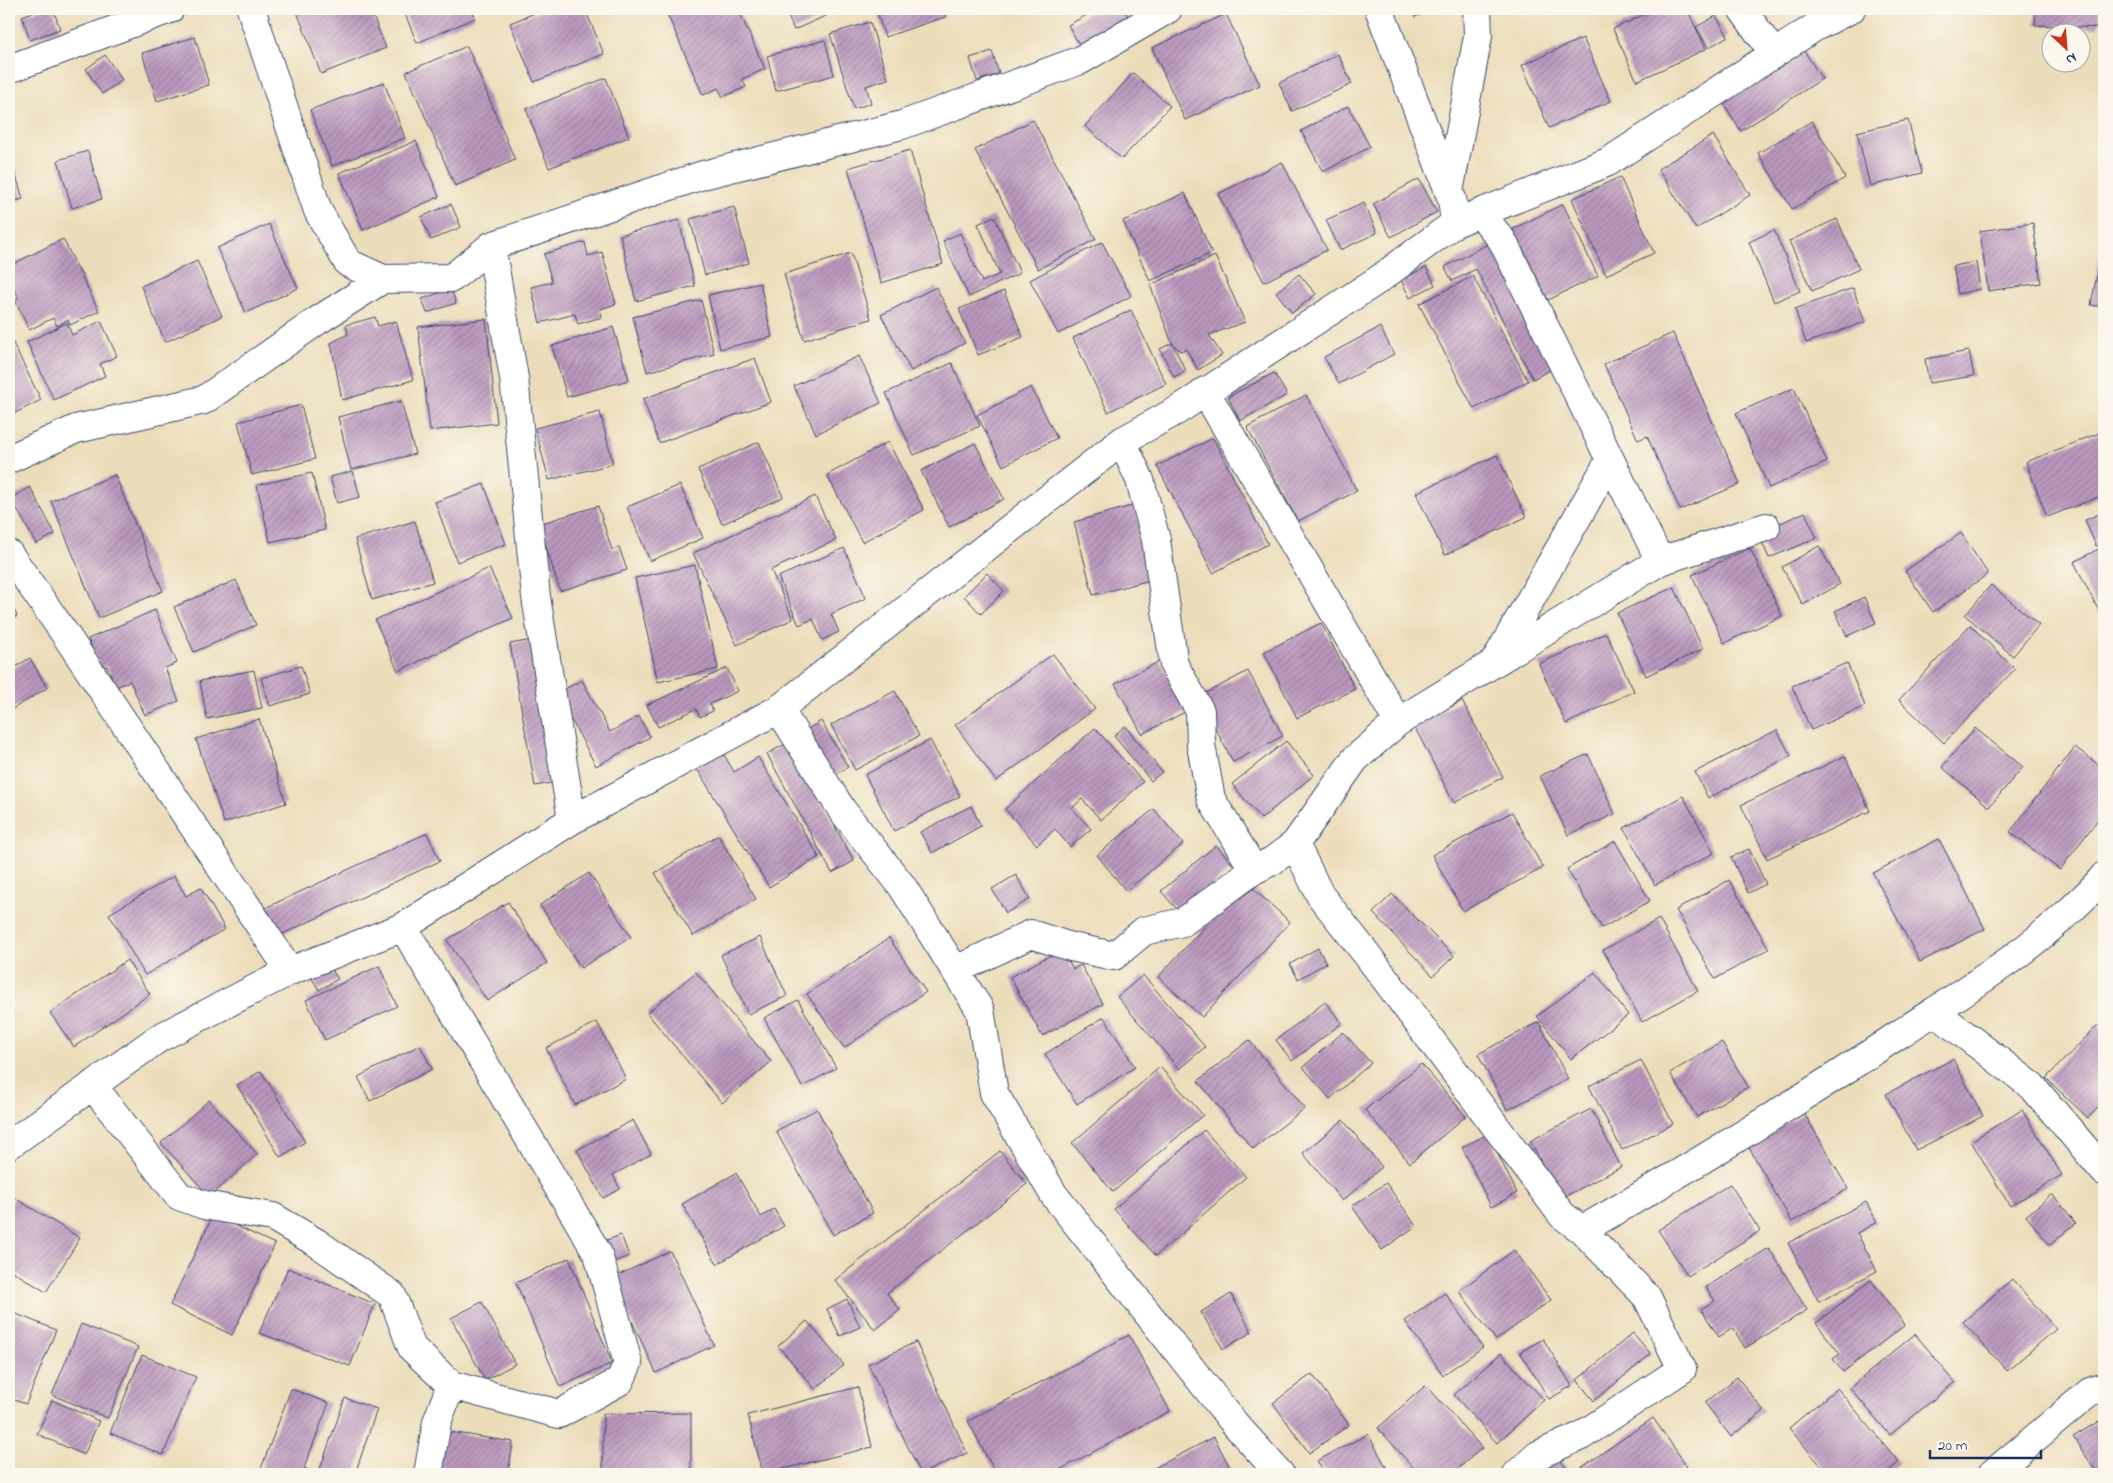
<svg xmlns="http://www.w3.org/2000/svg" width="2113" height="1483" viewBox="0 0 2113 1483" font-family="'Indie Flower',sans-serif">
<defs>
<pattern id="building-hatch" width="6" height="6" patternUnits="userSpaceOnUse" patternTransform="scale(1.25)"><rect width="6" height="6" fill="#bb97bd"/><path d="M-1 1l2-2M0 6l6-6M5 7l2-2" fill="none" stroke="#977c9d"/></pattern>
</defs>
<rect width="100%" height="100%" fill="#fbf7ec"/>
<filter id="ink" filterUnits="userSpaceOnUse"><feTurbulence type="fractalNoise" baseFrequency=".02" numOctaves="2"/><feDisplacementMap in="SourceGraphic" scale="10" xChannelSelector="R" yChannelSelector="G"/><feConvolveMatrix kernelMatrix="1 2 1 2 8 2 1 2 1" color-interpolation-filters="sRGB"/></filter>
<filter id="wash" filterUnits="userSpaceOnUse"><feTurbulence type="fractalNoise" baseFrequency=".0096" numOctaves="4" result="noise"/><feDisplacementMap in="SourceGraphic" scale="20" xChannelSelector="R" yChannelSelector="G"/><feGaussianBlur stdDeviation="1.12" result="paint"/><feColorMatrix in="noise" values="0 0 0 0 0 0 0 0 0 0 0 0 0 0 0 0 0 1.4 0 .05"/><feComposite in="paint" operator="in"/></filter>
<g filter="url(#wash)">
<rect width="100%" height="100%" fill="#ecddba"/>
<g id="blocks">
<!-- building -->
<path fill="url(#building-hatch)" d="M42 9H53L60 29 30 40 22 16Z
M296 9H370L386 48 321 74Z
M403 9H472L475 18 417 43Z
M545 9H585L604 54 534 82 510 23Z
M665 9H738L765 69 742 79 746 87 723 97 718 88 703 95Z
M785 9H841L794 30Z
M876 9H942L945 17 885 37Z
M1098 9H1124L1129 19 1080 46 1068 25Z
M1411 9H1434L1415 17Z
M1656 9H1687L1706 49 1637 81 1613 29Z
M2036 9H2100L2099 28 2035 25Z
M1226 14 1260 85 1185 120 1152 48Z
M1716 16 1728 36 1708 48 1696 27Z
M870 22 888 79 866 86 871 103 854 109 830 34Z
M195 37 209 85 157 101 142 53Z
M1583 38 1611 101 1549 128 1522 65Z
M825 40 834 75 776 91 767 56Z
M467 46 515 160 455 186 406 72Z
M1801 46 1822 79 1741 131 1720 98Z
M992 51 999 74 977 81 970 58Z
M1338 54 1352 84 1292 111 1279 83Z
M105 55 122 80 102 94 86 69Z
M1133 73 1170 106 1122 159 1085 126Z
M606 78 629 137 549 168 526 109Z
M384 82 405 138 332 166 310 110Z
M1348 106 1370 147 1323 172 1301 131Z
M1033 120 1096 239 1038 269 975 150Z
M1908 120 1922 173 1870 186 1857 132Z
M1812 121 1845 178 1792 209 1758 153Z
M1713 135 1750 195 1696 229 1658 169Z
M416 141 439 197 363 230 339 173Z
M910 150 943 264 881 283 848 168Z
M88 151 102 199 72 208 58 160Z
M9 152 23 199 9 203Z
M1282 162 1327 250 1264 282 1218 194Z
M1620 177 1654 253 1606 275 1572 199Z
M1419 179 1437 212 1391 237 1373 204Z
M1185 193 1212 253 1150 281 1123 221Z
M1364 203 1377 233 1340 250 1326 220Z
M451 204 461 227 431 240 421 217Z
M1563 204 1598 276 1548 300 1513 229Z
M734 207 749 263 705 275 690 219Z
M994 216 1020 273 969 297 943 241 960 233 982 282 1000 274 978 224Z
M1837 219 1859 269 1812 291 1789 241Z
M679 220 695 286 636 301 620 235Z
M2033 223 2041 283 1988 291 1980 231Z
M269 224 298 288 246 313 217 248Z
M1774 230 1800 291 1774 302 1749 242Z
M63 239 99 311 70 325 68 320 57 326 53 318 29 330 15 300 19 298 9 278V266Z
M585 242 588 256 602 252 616 304 600 309 602 317 578 324 575 314 540 323 531 287 552 282 544 254Z
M1102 242 1131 296 1058 334 1030 280Z
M1491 242 1556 367 1533 379 1476 269 1452 281 1445 267Z
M2103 242H2104V307L2091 305Z
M851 253 871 319 804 340 784 274Z
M1215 256 1245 322 1209 335 1222 355 1198 370 1186 349 1180 351 1172 343 1150 285Z
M197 261 222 316 165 342 141 286Z
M1976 262 1980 289 1958 294 1953 266Z
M1426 267 1435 285 1410 298 1401 280Z
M1299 274 1316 294 1292 313 1276 292Z
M1473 276 1528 381 1474 409 1419 304Z
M760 283 772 337 720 349 708 295Z
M936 287 965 343 911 371 881 315Z
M1853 288 1865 322 1806 343 1795 309Z
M451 289 456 303 427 313 422 299Z
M1004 291 1023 337 978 355 959 309Z
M701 300 714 354 647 372 633 317Z
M1131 310 1166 384 1108 412 1073 338Z
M375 317 378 326 396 321 413 380 342 400 331 343 348 334 346 325Z
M486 319 497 423 430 431 418 327Z
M101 321 117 356 100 364 105 376 54 400 27 342 67 323 72 335Z
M613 327 629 380 567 397 552 346Z
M1380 327 1394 354 1339 384 1324 357Z
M1673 333 1740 484 1680 510 1647 436 1638 440 1604 364Z
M9 335 41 400 9 416Z
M1172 343 1186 371 1174 377 1160 349Z
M1969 351 1974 376 1929 383 1925 359Z
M859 356 881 403 816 434 794 386Z
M755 358 771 402 659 443 643 399Z
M952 363 980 426 914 455 886 393Z
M1274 373 1287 395 1240 421 1228 397Z
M1031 387 1057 438 1003 466 977 415Z
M1794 388 1827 462 1769 488 1736 413Z
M1306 395 1357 491 1298 521 1247 427Z
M401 401 415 454 351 470 338 417Z
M301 405 315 459 252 475 238 422Z
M600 412 613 464 549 480 535 428Z
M2104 431V495L2047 517 2026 462Z
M1213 438 1268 544 1213 573 1157 466Z
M759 442 783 497 722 524 698 469Z
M888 442 924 510 862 542 827 475Z
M975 443 1004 499 949 527 921 471Z
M1497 455 1526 517 1445 555 1416 493Z
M353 471 360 497 337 503 330 477Z
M312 473 325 530 270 542 257 485Z
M115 475 163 591 99 618 51 501Z
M484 484 506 544 457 562 435 502Z
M680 485 703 538 650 561 627 507Z
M30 487 55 534 36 544 11 498Z
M815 496 836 540 771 570 793 619 737 645 693 553Z
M1135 505 1154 579 1093 595 1074 522Z
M598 506 612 550 619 547 627 570 560 591 539 524Z
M1805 512 1817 538 1769 558 1758 533Z
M2104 512V543L2096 546 2085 520Z
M415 521 433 582 372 600 355 539Z
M1961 533 1988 574 1933 612 1905 571Z
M1819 546 1840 584 1803 605 1782 567Z
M2104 546V616L2102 617 2074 562Z
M844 548 866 598 831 614 839 632 822 640 813 619 799 625 778 577Z
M1750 548 1782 616 1724 643 1692 575Z
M695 565 718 669 658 682 635 578Z
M489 568 513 618 398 671 375 620Z
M987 573 1004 591 981 614 964 596Z
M236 580 256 625 194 652 174 607Z
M1991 585 2039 625 2013 656 1965 615Z
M1674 587 1703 649 1646 676 1617 613Z
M1864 597 1876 623 1847 636 1835 611Z
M9 600 17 616 9 620Z
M155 610 177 663 165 668 179 701 145 715 130 681 116 687 107 666 100 668 88 639Z
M1321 623 1355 689 1297 718 1264 652Z
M1970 625 2015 669 1944 743 1899 700Z
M1606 633 1634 691 1566 724 1539 664Z
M532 640 556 782 535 786 510 644Z
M1053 654 1095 709 996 781 955 725Z
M30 658 47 688 9 711V671Z
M1160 661 1187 711 1142 734 1115 684Z
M1847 663 1865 706 1811 730 1792 686Z
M301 666 310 694 270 706 261 678Z
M727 668 738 691 710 704 713 711 700 717 696 709 658 727 647 705Z
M254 670 262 708 207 719 200 681Z
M1248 671 1283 736 1233 762 1199 697Z
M582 680 610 732 639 716 650 737 596 766 557 693Z
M895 691 919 736 855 770 831 725Z
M1462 701 1503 777 1454 803 1414 726Z
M259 719 286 803 224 823 196 739Z
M821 721 848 767 827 779 801 733Z
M1125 726 1162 772 1151 781 1114 736Z
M1095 728 1143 782 1101 820 1082 799 1072 808 1091 829 1070 847 1055 829 1037 845 1005 809Z
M1975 728 2023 767 1989 807 1942 767Z
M1777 730 1791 756 1708 798 1695 772Z
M930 740 960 796 894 831 865 775Z
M1286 741 1314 775 1261 819 1232 784Z
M789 742 854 861 832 873 767 754Z
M2075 747 2104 769V811L2060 870 2010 832Z
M722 751 734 772 758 757 819 857 769 887 696 767Z
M1588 754 1615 814 1568 835 1540 776Z
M1845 756 1870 811 1767 859 1741 805Z
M1683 796 1714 853 1655 885 1624 828Z
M971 806 981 826 932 853 920 832Z
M1154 809 1183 844 1126 891 1097 855Z
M1512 812 1543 868 1463 911 1432 855Z
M427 833 440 861 276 937 263 909Z
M718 835 756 899 693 936 655 873Z
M1939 839 1985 929 1920 962 1873 873Z
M1615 841 1650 901 1602 928 1567 869Z
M1216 845 1234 866 1180 913 1161 891Z
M1749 849 1766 884 1748 893 1731 857Z
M589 873 631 937 581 968 540 905Z
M1016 875 1030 899 1006 913 992 889Z
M174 876 186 896 201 888 225 929 145 975 109 914Z
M1729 880 1769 949 1715 979 1676 910Z
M1246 882 1290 922 1202 1017 1158 977Z
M1392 894 1454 956 1433 976 1373 913Z
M508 902 547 963 487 1001 447 940Z
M1659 919 1698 991 1642 1022 1603 950Z
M760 937 787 996 748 1014 721 955Z
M889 938 926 992 844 1048 807 994Z
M1318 948 1326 963 1298 979 1290 964Z
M1062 949 1073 969 1081 965 1103 1004 1042 1036 1010 977Z
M127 960 150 994 74 1047 50 1013Z
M326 961 338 979 319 990 308 972Z
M379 966 397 1006 325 1040 306 1000Z
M696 972 771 1062 722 1103 647 1013Z
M1595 972 1628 1015 1571 1059 1537 1016Z
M1143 975 1205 1047 1179 1069 1117 997Z
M798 1000 836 1068 802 1087 764 1018Z
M1325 1002 1342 1023 1292 1061 1276 1040Z
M1104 1017 1135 1067 1077 1104 1045 1054Z
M597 1022 626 1079 575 1105 546 1048Z
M1539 1022 1568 1079 1507 1110 1478 1054Z
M2098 1025 2104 1031V1102L2088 1118 2046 1078Z
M1343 1032 1371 1063 1330 1099 1303 1067Z
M1249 1040 1305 1108 1253 1149 1198 1081Z
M1722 1042 1748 1087 1697 1117 1670 1073Z
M420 1045 432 1069 370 1101 358 1077Z
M1953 1059 1983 1116 1916 1150 1886 1094Z
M1641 1060 1673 1124 1622 1150 1589 1086Z
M1421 1064 1466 1116 1410 1163 1365 1110Z
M1160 1067 1203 1115 1113 1192 1072 1143Z
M261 1071 305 1142 280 1157 237 1085Z
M209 1100 257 1154 210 1197 161 1143Z
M817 1109 873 1213 833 1235 776 1131Z
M1591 1109 1621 1167 1560 1199 1530 1141Z
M2022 1110 2062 1175 2010 1206 1971 1141Z
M1804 1113 1848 1189 1792 1222 1748 1146Z
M633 1120 651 1154 613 1175 620 1189 603 1198 577 1150Z
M1343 1120 1382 1167 1342 1201 1303 1153Z
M1204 1130 1246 1177 1156 1256 1114 1209Z
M1488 1134 1517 1193 1491 1207 1462 1147Z
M1000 1151 1027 1184 887 1293 900 1310 875 1330 835 1280Z
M736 1173 761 1217 774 1209 784 1226 717 1264 682 1204Z
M1386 1183 1416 1226 1382 1250 1352 1206Z
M1730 1184 1760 1231 1688 1276 1658 1230Z
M2052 1194 2076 1223 2050 1245 2026 1216Z
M15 1198 80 1238 46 1292 9 1269V1207Z
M1866 1202 1877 1222 1857 1233 1877 1271 1819 1302 1788 1243Z
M213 1215 275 1244 232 1335 170 1305Z
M621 1235 629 1256 606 1265 598 1243Z
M1769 1248 1807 1310 1745 1348 1733 1328 1719 1337 1701 1309 1715 1301 1706 1287Z
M1514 1250 1551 1300 1496 1340 1459 1291Z
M670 1251 714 1345 656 1373 612 1278Z
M569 1258 612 1363 560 1387 516 1283Z
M288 1268 375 1304 350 1366 259 1333Z
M2012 1279 2056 1329 2007 1371 1963 1322Z
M1871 1280 1905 1325 1843 1372 1833 1359 1840 1354 1816 1323Z
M1445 1293 1483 1347 1443 1375 1405 1321Z
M1231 1294 1252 1332 1223 1349 1201 1312Z
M847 1299 860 1327 840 1336 827 1309Z
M482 1302 515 1364 485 1380 451 1318Z
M9 1311 56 1330 26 1404 9 1398Z
M807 1321 844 1365 815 1389 778 1346Z
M81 1324 138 1347 108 1418 52 1395Z
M1633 1333 1651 1354 1594 1401 1577 1380Z
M1915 1334 1955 1382 1890 1435 1850 1388Z
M1129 1335 1170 1411 1052 1474H996L968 1421Z
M1543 1339 1572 1386 1549 1399 1520 1352Z
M916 1342 967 1453 921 1474 868 1364Z
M1501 1353 1544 1400 1497 1443 1454 1395Z
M142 1355 196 1377 163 1455 110 1433Z
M1312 1374 1349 1425 1309 1453 1273 1403Z
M1737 1377 1764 1411 1731 1437 1705 1403Z
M1426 1385 1482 1448 1452 1474H1419L1378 1428Z
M858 1387 872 1447 763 1474 748 1415Z
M1837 1388 1899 1462 1886 1474H1828L1789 1428Z
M291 1389 329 1403 304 1468 319 1474H259Z
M345 1398 377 1409 355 1474H335L320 1469Z
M52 1400 99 1421 84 1455 37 1434Z
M691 1413V1474H603V1414Z
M1653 1418 1687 1466 1676 1474H1572Z
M2104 1418V1474H2098L2073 1437Z
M444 1431 513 1442 508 1474H437Z
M1368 1434 1390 1474H1325L1317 1461Z
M1214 1437 1233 1473 1230 1474H1143Z
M1560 1459 1570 1474H1546L1543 1470Z"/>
</g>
</g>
<g filter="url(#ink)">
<use href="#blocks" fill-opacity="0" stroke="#3a496c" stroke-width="1"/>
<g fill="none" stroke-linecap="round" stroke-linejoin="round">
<defs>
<path id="minor" d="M251 9 318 211 348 263 383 279 452 278 491 246 703 175 902 125 1081 60 1168 9
M1379 9 1452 199 1455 223
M1742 9 1774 54
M9 69 170 9
M1449 192 1478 36 1477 9
M1480 213 1502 240 1660 561
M491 246 514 378 536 597 572 820
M1205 391 1398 722
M1122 441 1140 480 1156 540 1174 665 1200 711 1201 745 1211 799 1254 870
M9 459 76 429 204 400 317 321 383 279
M9 554 65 634 290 971
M1496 660 1610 460
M779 709 842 810 902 886 980 1010 994 1093 1054 1195 1235 1424 1280 1474
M1295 844 1320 895 1368 956 1562 1215 1582 1230
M956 970 1031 934 1071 947 1114 956 1144 931 1183 922 1254 870 1272 861 1295 844 1355 759 1398 722 1660 561 1766 527
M1935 1012 2032 1086 2104 1171
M92 1085 179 1196 204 1205 273 1217 317 1243 392 1295 412 1348 451 1385 559 1414 620 1381 628 1363 598 1254 403 927
M9 1145 159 1038 290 971 403 927 572 820 779 709 1122 441 1178 410 1378 280 1455 223 1608 162 1815 27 1851 9
M428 1474 437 1422 451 1385
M1517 1474 1538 1455 1581 1436 1682 1369 1647 1297 1582 1230C1690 1168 1794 1105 1898 1035 1957 996 2018 959 2070 911 2082 899 2094 889 2104 876
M1992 1474 2090 1392 2104 1387"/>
</defs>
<!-- minor casing -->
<use href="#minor" stroke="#3a496c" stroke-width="30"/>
<!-- minor -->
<use href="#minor" stroke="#fff" stroke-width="28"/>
</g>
</g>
<!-- margin -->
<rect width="2113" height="1483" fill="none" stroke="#fbf7ec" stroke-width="30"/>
<!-- north arrow -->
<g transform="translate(2066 48) rotate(154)"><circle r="24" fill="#fbf7ec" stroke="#a1a7b3"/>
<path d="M0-4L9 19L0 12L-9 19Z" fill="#c8321e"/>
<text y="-8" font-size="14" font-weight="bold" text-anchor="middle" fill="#1b2f5e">N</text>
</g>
<!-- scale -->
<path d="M1930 1450v8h111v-8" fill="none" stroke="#1b2f5e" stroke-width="2.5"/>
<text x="1938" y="1450" font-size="15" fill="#1b2f5e" stroke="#fbf7ec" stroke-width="4" paint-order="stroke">20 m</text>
</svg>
